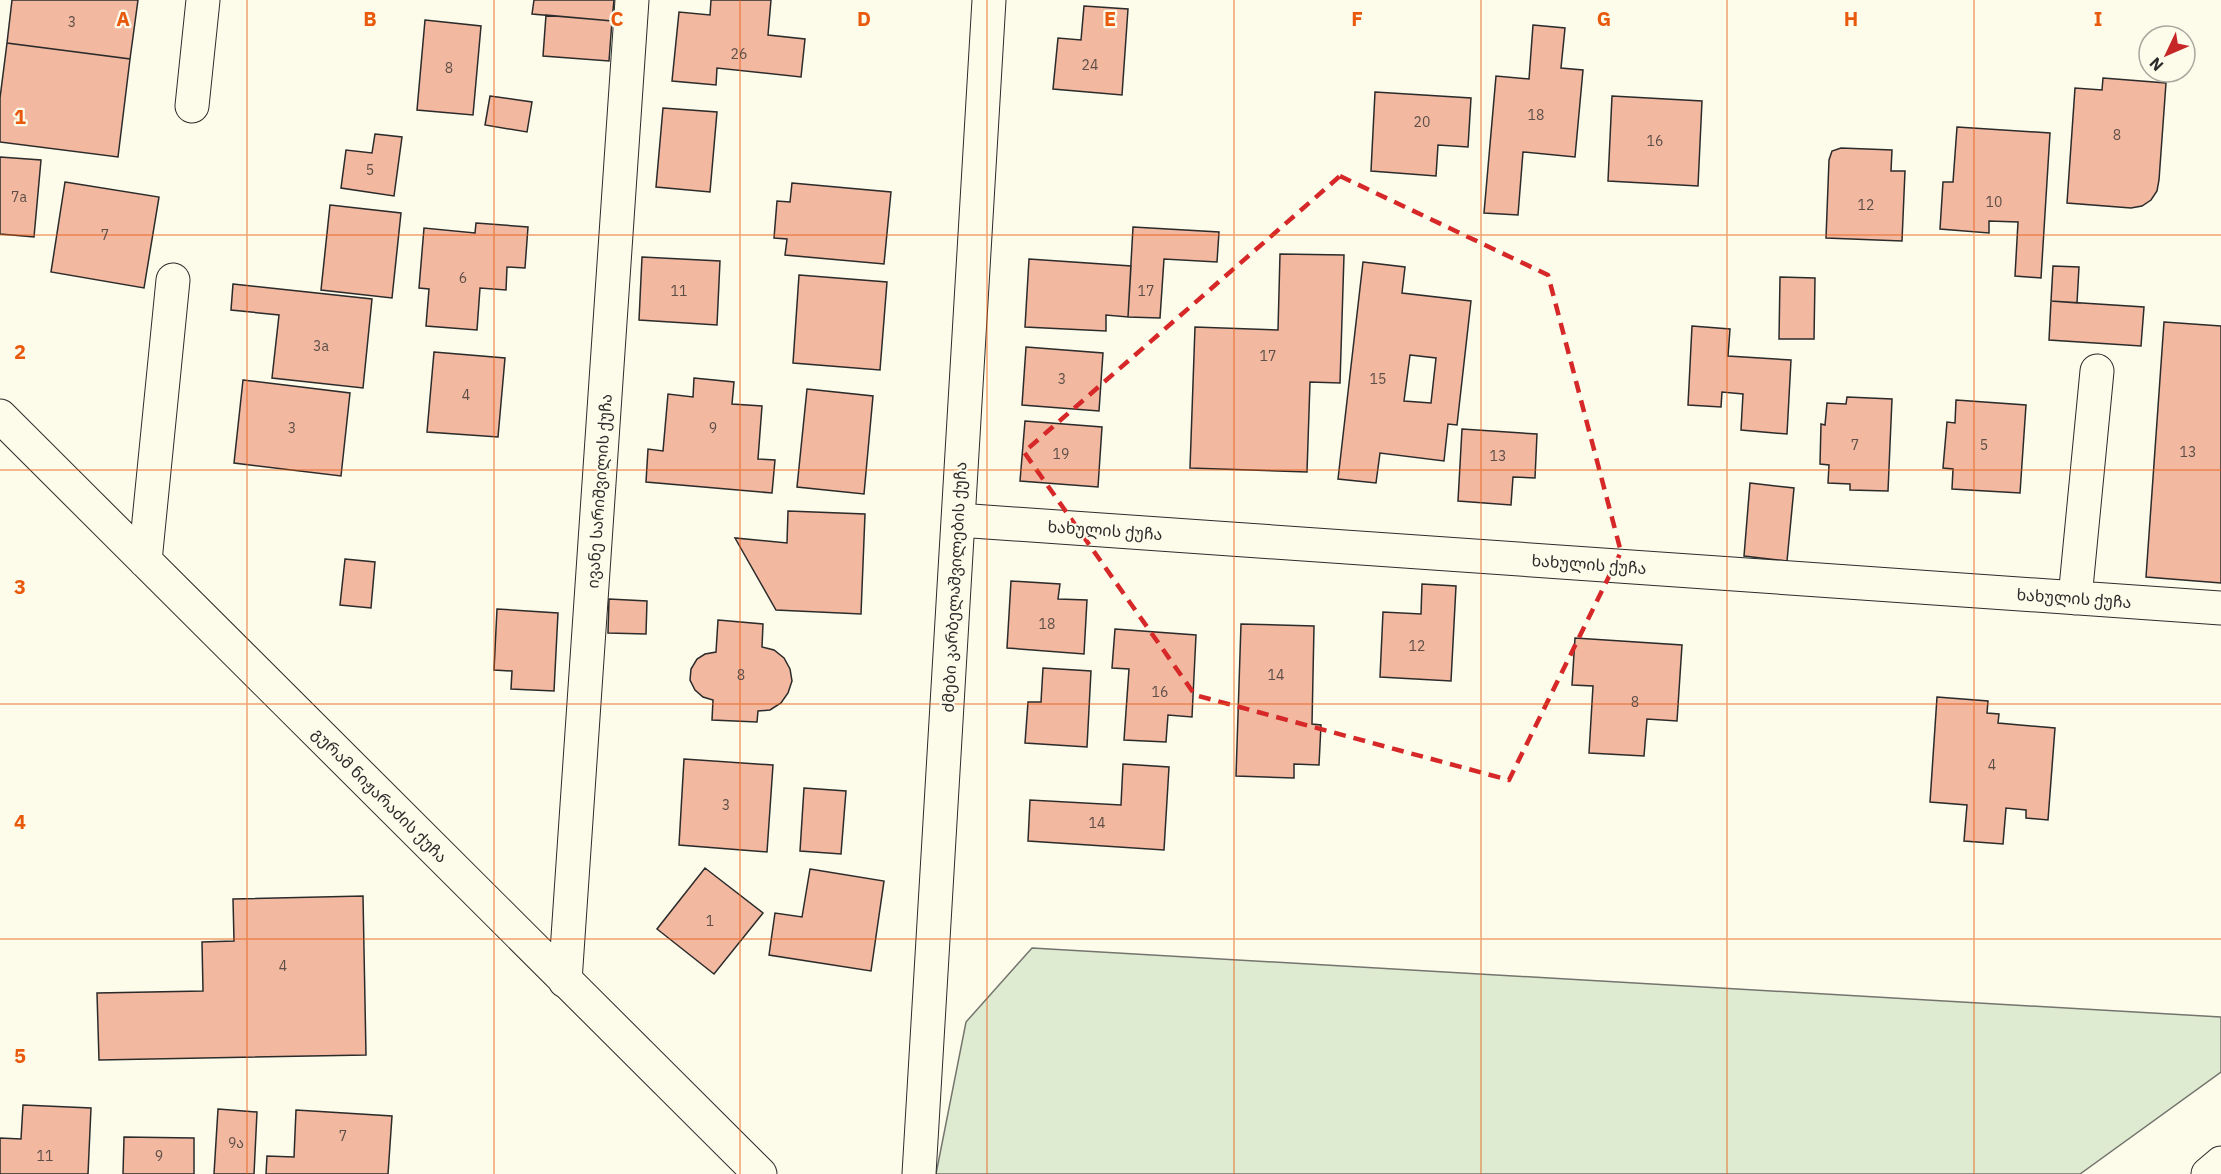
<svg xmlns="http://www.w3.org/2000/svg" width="2221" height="1174" viewBox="0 0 2221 1174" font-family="'IBM Plex Sans','Noto Sans Georgian',sans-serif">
<rect width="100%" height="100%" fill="#fdfbea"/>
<!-- green -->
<path fill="#deebd1" stroke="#74746e" stroke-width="1.5" d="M1032 948 2221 1017V1072L2080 1174H936L966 1022Z"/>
<!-- building -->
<path fill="#f2b8a0" stroke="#2b2b2b" stroke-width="1.5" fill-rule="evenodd" d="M12 0H138L130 59 7 43Z
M534 0H614L612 21 532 14Z
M711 0H771L768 35 805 39 801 77 717 68 716 85 672 81 679 12 710 15Z
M1084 6 1128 9 1122 95 1053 89 1058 38 1081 40Z
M546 15 612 21 609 61 543 56Z
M425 20 481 26 473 115 417 110Z
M1533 25 1565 28 1561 68 1583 70 1575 157 1523 152 1518 215 1484 213 1496 76 1529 79Z
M7 43 130 59 118 157 0 142V98Z
M2103 78 2166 83 2159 180 2157 191 2151 200 2142 206 2131 208 2067 203 2075 88 2102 90Z
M1375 92 1471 98 1468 147 1438 145 1436 176 1371 171Z
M490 96 532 102 527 132 485 125Z
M1612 96 1702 101 1698 186 1608 181Z
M663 108 717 112 710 192 656 187Z
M1957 127 2050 133 2041 278 2015 276 2018 222 1989 221V233L1940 229 1943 182H1953Z
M375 134 402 137 394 196 341 188 346 150 372 153Z
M1841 148 1892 150 1891 171H1905L1902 241 1826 238 1829 160 1832 151Z
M0 157 41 160 34 237 0 234Z
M65 182 159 197 144 288 51 272Z
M792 183 891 192 884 264 785 255 787 239 774 238 777 201 790 202Z
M330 205 401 213 392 298 321 290Z
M476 223 528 227 525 268 507 267 506 290 480 288 477 330 426 326 429 289 419 288 424 228 475 233Z
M1133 227 1219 232 1217 262 1164 259 1160 318 1128 317Z
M1280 254 1344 255 1340 383 1310 382 1307 472 1190 468 1195 327 1278 330Z
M642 257 720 261 717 325 639 320Z
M1029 259 1131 266 1128 317 1106 315V331L1025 327Z
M1363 262 1405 267 1402 293 1471 301 1457 425 1448 424 1444 461 1380 453 1376 483 1338 479ZM1410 355 1436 358 1431 403 1404 401Z
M2053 266 2079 267 2077 303 2051 301Z
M799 275 887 282 880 370 793 363Z
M1780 277 1815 278 1814 339H1779Z
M233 284 372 299 363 388 272 378 279 315 231 310Z
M2051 301 2144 307 2141 346 2049 340Z
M2164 322 2221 326V583L2146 577Z
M1692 326 1730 329 1728 356 1791 360 1787 434 1741 430 1743 394 1722 392 1721 407 1688 405Z
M1026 347 1103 353 1099 411 1022 405Z
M434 352 505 358 498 437 427 432Z
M694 378 734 382 732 404 762 406 758 459 775 460 772 493 646 482 648 449 663 451 668 394 693 397Z
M243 380 350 393 341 476 234 463Z
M807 389 873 396 864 494 797 487Z
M1847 397 1892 399 1888 491 1850 490V484L1828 483 1829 465 1820 464 1821 424 1825 425 1827 403 1846 404Z
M1956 400 2026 405 2020 493 1952 489 1953 469 1943 468 1947 422 1955 423Z
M1025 421 1102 427 1098 487 1020 481Z
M1462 429 1537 434 1535 478 1513 477 1511 505 1458 501Z
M1750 483 1794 488 1787 561 1744 556Z
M788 511 865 514 861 614 776 610 735 538 787 543Z
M345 559 375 562 371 608 340 605Z
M1011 581 1060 584 1058 599 1087 600 1084 654 1007 648Z
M1422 584 1456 586 1451 681 1380 677 1383 612 1421 614Z
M609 599 647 601 646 634 608 633Z
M497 609 558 613 554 691 511 689 512 671 494 670Z
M718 620 763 624 762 647 774 650 784 658 790 669 792 681 788 693 781 703 770 710 758 711 757 722 712 720 713 700 703 697 695 690 690 680 691 669 697 659 705 654 716 652Z
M1241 624 1314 626 1312 724 1321 725 1319 765 1294 764V778L1236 776Z
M1115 629 1196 635 1192 717 1168 715 1166 742 1124 740 1129 669 1112 668Z
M1575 638 1682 645 1677 721 1647 719 1644 756 1589 753 1593 686 1572 685Z
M1043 668 1091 671 1087 747 1025 743 1028 702H1041Z
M1937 697 1988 701 1987 713 1999 714 1998 723 2055 728 2048 820 2026 818V810L2006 808 2003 844 1964 841 1967 805 1930 802Z
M684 759 773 765 767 852 679 845Z
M1123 764 1169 767 1164 850 1028 841 1030 800 1121 805Z
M804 788 846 791 841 854 800 851Z
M705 868 763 913 714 974 657 929Z
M810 869 884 881 871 971 769 955 775 913 802 917Z
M363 896 366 1055 99 1060 97 993 203 991 202 942 234 941 233 899Z
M23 1105 91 1108 88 1174H0V1138L21 1139Z
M218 1109 257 1112 254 1174H214Z
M296 1110 392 1116 388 1174H266L267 1156 294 1157Z
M124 1137 194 1138V1174H123Z"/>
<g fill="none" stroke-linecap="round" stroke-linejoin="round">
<defs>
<path id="minor" d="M192 106 203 0
M0 416 760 1174
M958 520 2221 608
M145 561 173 280
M2075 598 2097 371
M565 981 632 0
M919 1174 989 0"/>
<path id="highway" d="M2208 1174 2221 1163"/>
</defs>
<!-- minor casing -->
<use href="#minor" stroke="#2b2b2b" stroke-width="35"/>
<!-- highway casing -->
<use href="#highway" stroke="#2b2b2b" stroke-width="35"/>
<!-- minor -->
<use href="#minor" stroke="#fdfbea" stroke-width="33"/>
<!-- highway -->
<use href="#highway" stroke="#fdfbea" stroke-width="33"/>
</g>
<!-- marked area -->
<path fill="none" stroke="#d62828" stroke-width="4.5" stroke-dasharray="12 8" stroke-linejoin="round" d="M1340 176 1548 275 1621 552 1509 780 1195 695 1024 452Z"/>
<!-- grid -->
<path fill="none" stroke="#e8590c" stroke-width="1.5" stroke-opacity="0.55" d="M247 0V1174M494 0V1174M740 0V1174M987 0V1174M1234 0V1174M1481 0V1174M1727 0V1174M1974 0V1174M0 235H2221M0 470H2221M0 704H2221M0 939H2221"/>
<g text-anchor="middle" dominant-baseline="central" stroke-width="4.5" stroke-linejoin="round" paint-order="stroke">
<!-- number labels -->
<g font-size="14" fill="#5d4e48">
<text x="72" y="22">3</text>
<text x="739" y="54">26</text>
<text x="1090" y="65">24</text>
<text x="449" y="68">8</text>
<text x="1536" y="115">18</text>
<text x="1422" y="122">20</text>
<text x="2117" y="135">8</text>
<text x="1655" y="141">16</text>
<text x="370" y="170">5</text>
<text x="19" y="197">7a</text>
<text x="1994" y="202">10</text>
<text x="1866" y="205">12</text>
<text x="105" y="235">7</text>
<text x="463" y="278">6</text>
<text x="679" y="291">11</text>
<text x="1146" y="291">17</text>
<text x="321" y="346">3a</text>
<text x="1268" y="356">17</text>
<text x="1062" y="379">3</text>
<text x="1378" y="379">15</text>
<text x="466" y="395">4</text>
<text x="292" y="428">3</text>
<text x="713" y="428">9</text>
<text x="1855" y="445">7</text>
<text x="1984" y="445">5</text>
<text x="2188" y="452">13</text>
<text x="1061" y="454">19</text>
<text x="1498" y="456">13</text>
<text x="1047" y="624">18</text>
<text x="1417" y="646">12</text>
<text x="741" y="675">8</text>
<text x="1276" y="675">14</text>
<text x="1160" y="692">16</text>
<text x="1635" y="702">8</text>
<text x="1992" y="765">4</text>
<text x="726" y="805">3</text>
<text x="1097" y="823">14</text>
<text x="710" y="921">1</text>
<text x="283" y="966">4</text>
<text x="343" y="1136">7</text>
<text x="236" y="1143">9ა</text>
<text x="45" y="1156">11</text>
<text x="159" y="1156">9</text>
</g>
<!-- street labels -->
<g font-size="16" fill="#2b2b2b" stroke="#fdfbea">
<text transform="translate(599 491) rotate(-86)">ივანე სარიშვილის ქუჩა</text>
<text transform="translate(1105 530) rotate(4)">ხახულის ქუჩა</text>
<text transform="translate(1589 564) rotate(4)">ხახულის ქუჩა</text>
<text transform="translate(954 587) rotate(-87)">ძმები კარბელაშვილების ქუჩა</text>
<text transform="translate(2074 598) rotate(4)">ხახულის ქუჩა</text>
<text transform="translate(380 795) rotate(45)">გურამ ნიჟარაძის ქუჩა</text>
</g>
</g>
<g font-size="20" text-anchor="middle" font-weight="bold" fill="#e8590c" stroke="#fdfbea" stroke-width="4.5" stroke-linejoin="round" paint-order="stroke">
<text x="123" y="26">A</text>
<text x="370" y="26">B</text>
<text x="617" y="26">C</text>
<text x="864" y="26">D</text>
<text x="1110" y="26">E</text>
<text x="1357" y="26">F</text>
<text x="1604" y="26">G</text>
<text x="1851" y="26">H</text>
<text x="2098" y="26">I</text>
<text x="20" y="124">1</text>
<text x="20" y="359">2</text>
<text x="20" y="594">3</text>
<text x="20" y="829">4</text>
<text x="20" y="1063">5</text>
</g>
<!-- north arrow -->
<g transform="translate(2167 54) rotate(226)"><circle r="28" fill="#fdfbea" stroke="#a9a89e" stroke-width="1.5"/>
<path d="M0-4.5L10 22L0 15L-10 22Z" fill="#c62828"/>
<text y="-9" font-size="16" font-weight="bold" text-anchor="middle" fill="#2b2b2b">N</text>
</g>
</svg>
